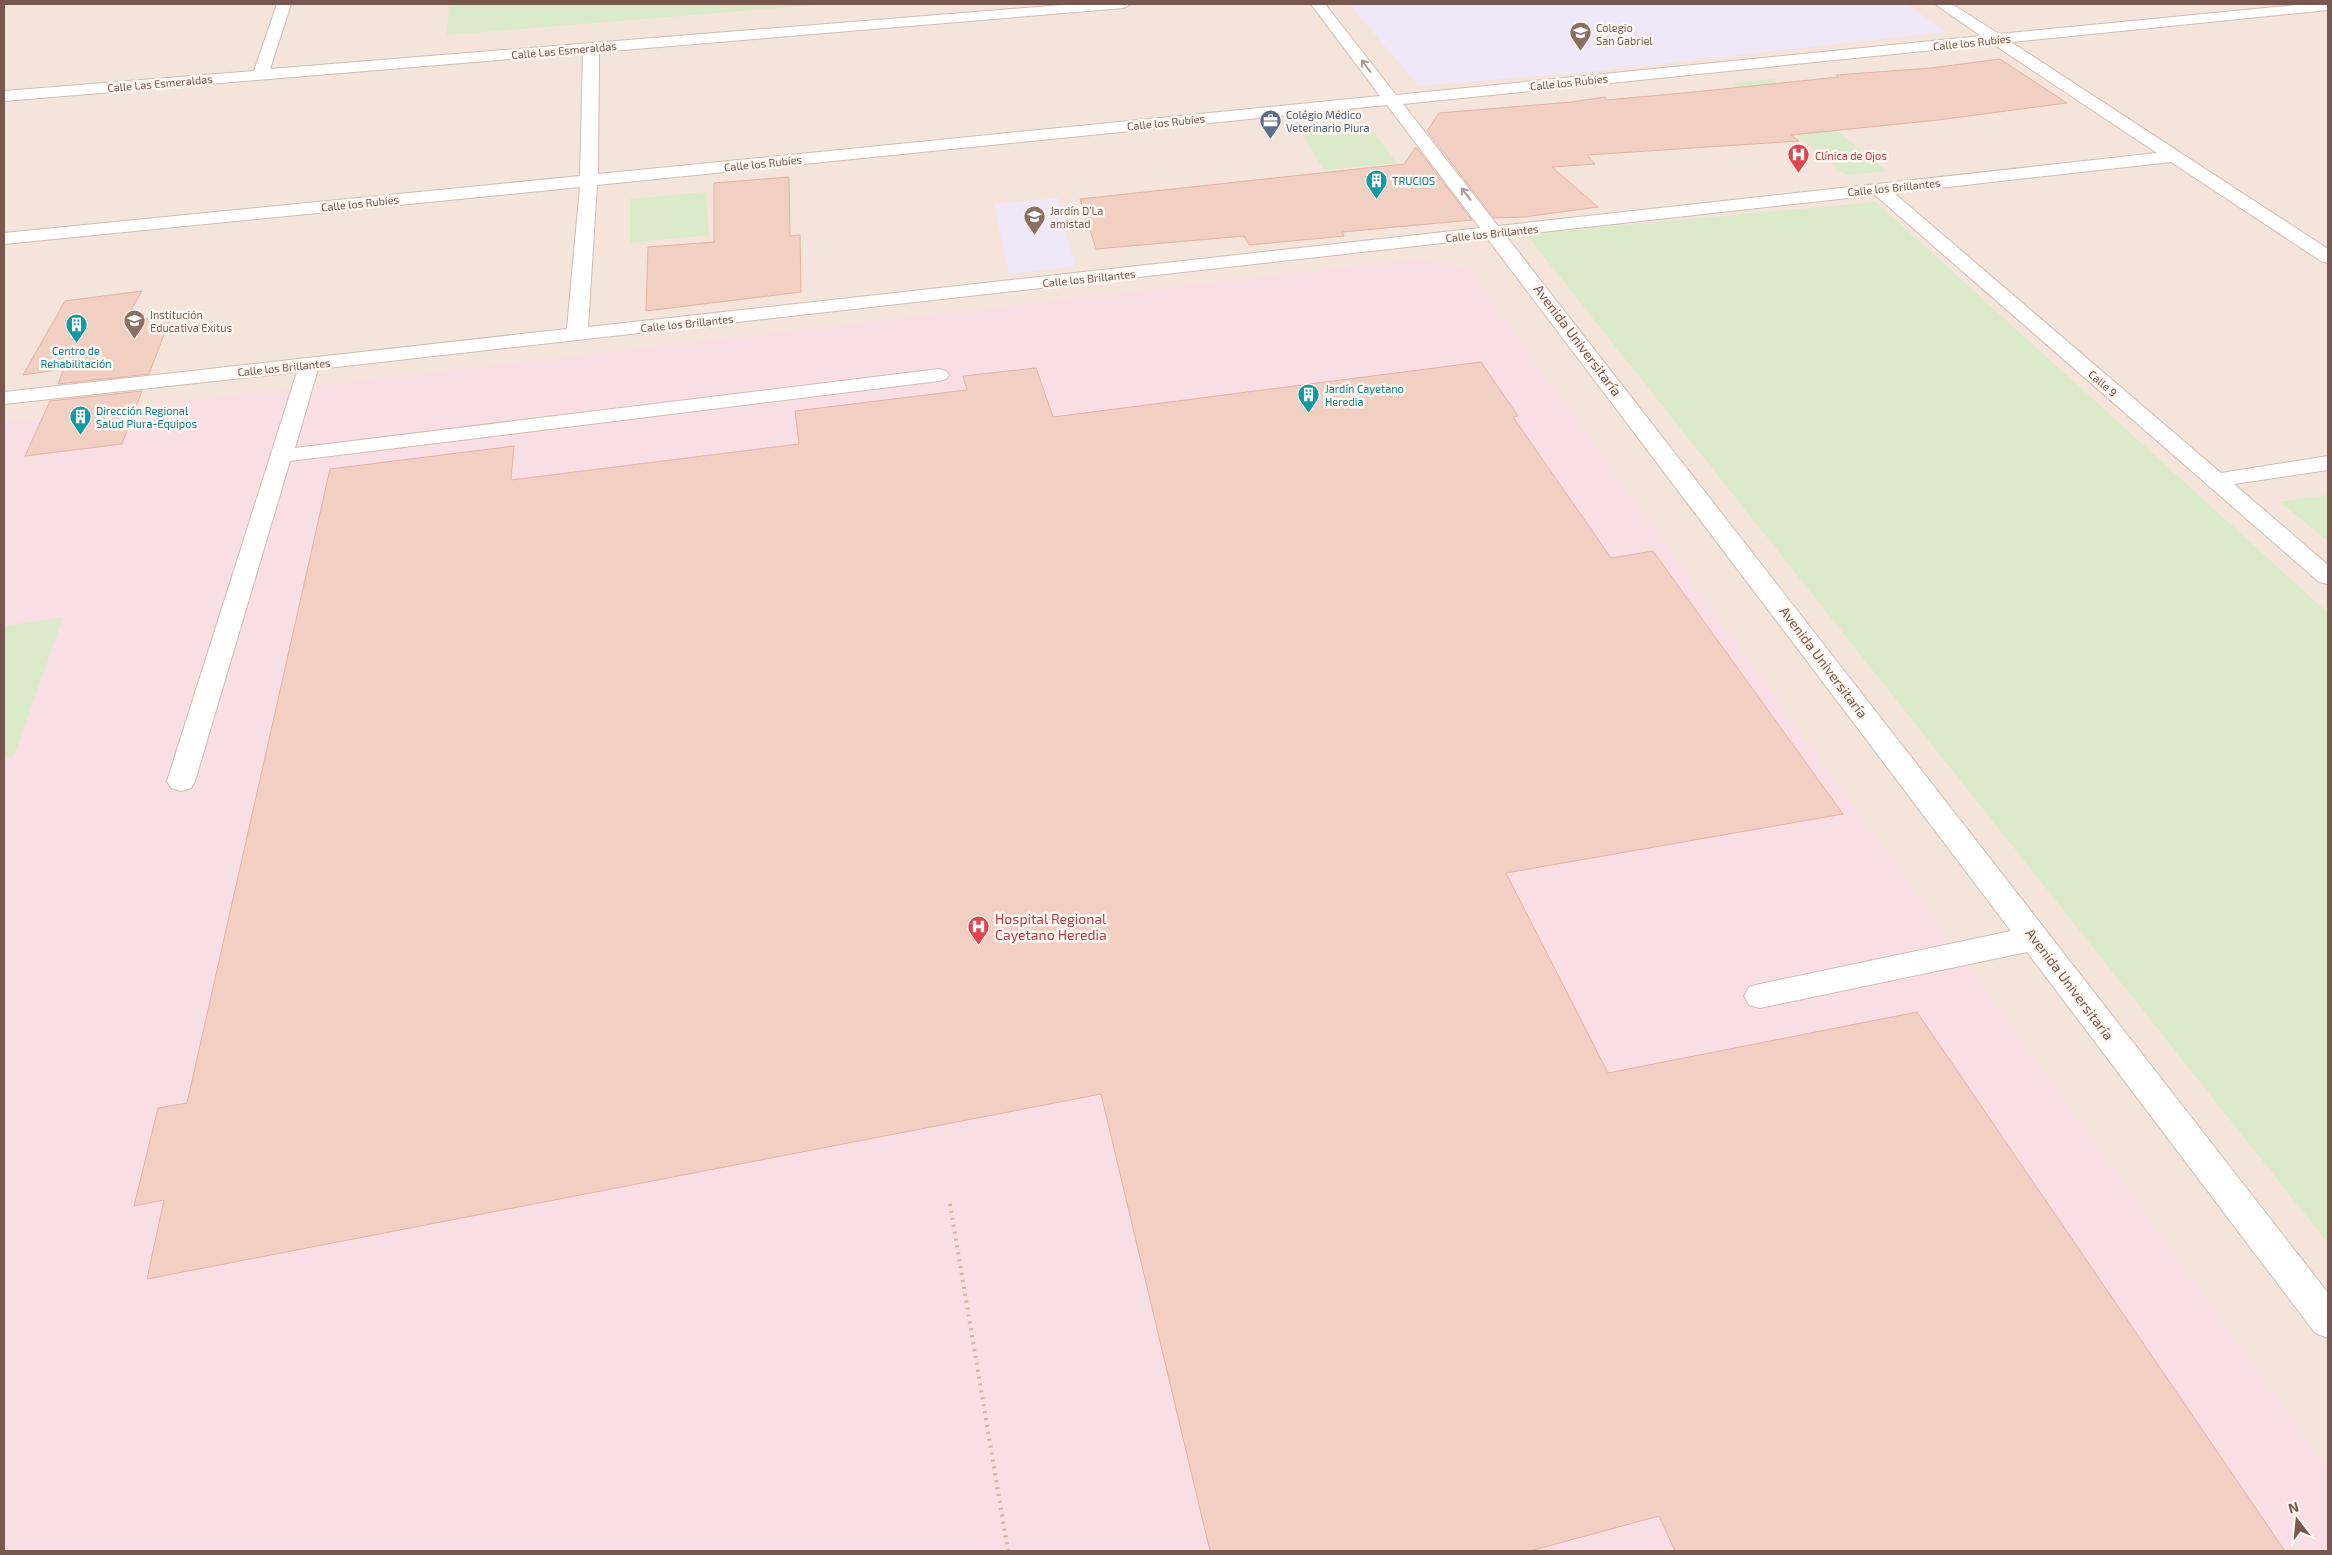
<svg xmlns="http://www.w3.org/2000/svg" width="2332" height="1555" viewBox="0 0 2332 1555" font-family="'Exo 2',sans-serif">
<rect width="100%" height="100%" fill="#fcf3ea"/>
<!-- residential -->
<path fill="#f4e4d9" d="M4 4H2328V1551H4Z"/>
<!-- education -->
<path fill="#f0e7f9" d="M1349 4H1907L1946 32 1598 71 1419 86Z
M1058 198 1075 266 1009 274 994 204Z"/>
<!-- medical -->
<path fill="#fadee5" d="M1420 259 1469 269 2328 1468V1551H4V422Z"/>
<!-- green -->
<path fill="#dbeac8" d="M449 4H828L447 35Z
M1772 79 1887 171 1846 175 1732 83Z
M1366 123 1397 163 1324 170 1299 129Z
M706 192 709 235 630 243V199Z
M1876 202 2328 613V1243L1526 234Z
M2328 495V541L2280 502Z
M63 617 14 756 4 758V626Z"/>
<!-- building -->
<path fill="#f1cfc3" stroke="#e3b3a3" d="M2000 59 2067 103 1938 120 1791 135 1799 141 1587 155 1595 164 1552 167 1598 207 1524 217 1494 218 1427 131 1439 113 1572 102 1605 97 1607 100 1694 92 1839 77 1836 75 1931 68Z
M1416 147 1472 220 1342 232 1344 236 1249 245 1244 236 1096 249 1080 199 1404 164Z
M789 177 790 236 800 235 801 292 646 311 648 247 714 242V183Z
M142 291 124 322 171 316 149 374 58 384 64 369 23 375 65 301Z
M1481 362 1518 416 1513 417 1611 558 1653 551 1843 814 1506 873 1608 1073 1917 1012 2285 1551H1675L1659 1516 1530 1551H1210L1101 1094 147 1279 164 1200 134 1206 158 1108 187 1103 330 469 514 446 511 480 799 444 795 411 967 390 963 376 1036 368 1053 417Z
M142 391 122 444 25 456 50 401Z"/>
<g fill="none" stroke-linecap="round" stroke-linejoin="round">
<defs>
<path id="minor" d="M277 4H291L270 69 1074 4H1131L1124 8 599 52 598 174 1380 96 1311 4H1325L1396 95 1981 36 1935 4H1952L1999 34 2307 4H2328V10L2011 42 2328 249V263L2321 261 2171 162 1894 193 2221 473 2328 456V470L2234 484 2328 565V584L2319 582 1875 195 1506 236 2328 1293V1338L2315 1333 2027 952 1760 1008 1749 1005 1744 996 1749 987 1760 984 2011 931 1487 238 318 369 295 448 939 369 946 371 949 375 946 379 939 381 290 461 195 781 191 788 181 791 171 788 167 781 297 372 4 404V392L567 329 580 187 4 244V233L580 176 583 53 4 101V91L254 71ZM1993 44 2157 153 1498 226 1403 104ZM1387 105 1480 228 588 327 597 185Z"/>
</defs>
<!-- minor casing -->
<use href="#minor" stroke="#d1bcb2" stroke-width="2"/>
<!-- path -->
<path stroke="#d6b1a5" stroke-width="4" stroke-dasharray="2 5" stroke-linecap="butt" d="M950 1204 1008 1551"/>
<!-- minor -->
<use href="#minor" fill="#fff" fill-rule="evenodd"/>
</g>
<!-- one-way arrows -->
<defs><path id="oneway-shaft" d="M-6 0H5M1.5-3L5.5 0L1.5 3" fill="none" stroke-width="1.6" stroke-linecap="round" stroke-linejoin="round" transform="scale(1.25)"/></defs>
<g stroke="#ad9a95">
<use href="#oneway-shaft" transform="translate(1366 66) rotate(-127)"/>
<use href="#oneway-shaft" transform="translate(1466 194) rotate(-128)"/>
</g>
<!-- icons -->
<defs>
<symbol id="school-pin" viewBox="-11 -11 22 30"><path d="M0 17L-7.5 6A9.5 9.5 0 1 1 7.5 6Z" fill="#8d6e63" stroke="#fef7f1"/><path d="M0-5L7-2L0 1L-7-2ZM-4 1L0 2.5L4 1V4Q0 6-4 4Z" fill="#fff"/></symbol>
<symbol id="office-pin" viewBox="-11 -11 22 30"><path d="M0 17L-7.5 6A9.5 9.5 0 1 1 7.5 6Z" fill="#5c6f8a" stroke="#fef7f1"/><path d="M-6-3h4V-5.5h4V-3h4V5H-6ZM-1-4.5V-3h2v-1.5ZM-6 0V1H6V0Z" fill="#fff"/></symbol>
<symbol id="hospital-pin" viewBox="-11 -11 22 30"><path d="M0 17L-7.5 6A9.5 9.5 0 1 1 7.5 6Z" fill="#e0444e" stroke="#fef7f1"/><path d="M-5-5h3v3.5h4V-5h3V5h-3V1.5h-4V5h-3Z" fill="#fff"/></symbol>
<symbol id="building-pin" viewBox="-11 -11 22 30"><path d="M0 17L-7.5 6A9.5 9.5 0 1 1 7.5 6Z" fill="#0f9aa8" stroke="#fef7f1"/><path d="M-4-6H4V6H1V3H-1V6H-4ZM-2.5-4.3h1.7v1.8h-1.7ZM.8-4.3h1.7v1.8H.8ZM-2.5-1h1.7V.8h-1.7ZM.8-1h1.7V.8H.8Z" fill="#fff"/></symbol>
</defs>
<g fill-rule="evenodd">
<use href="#school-pin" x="1568" y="20" width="25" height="34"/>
<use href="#office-pin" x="1258" y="108" width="25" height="34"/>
<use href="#hospital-pin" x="1786" y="142" width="25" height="34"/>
<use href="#building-pin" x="1364" y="168" width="25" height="34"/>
<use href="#school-pin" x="1022" y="204" width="25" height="34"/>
<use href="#school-pin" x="122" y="308" width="25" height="34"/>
<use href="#building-pin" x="64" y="312" width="25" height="34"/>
<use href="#building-pin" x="1296" y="382" width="25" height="34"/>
<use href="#building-pin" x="68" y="404" width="25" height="34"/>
<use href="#hospital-pin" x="966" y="914" width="25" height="34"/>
</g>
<g text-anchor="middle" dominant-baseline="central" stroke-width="5" stroke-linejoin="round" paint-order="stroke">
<!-- far-education labels -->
<g font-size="11" fill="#785e54" stroke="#fef7f1" text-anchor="start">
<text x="1596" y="27">Colegio<tspan x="1596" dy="13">San Gabriel</tspan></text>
<text x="1050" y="210">Jardín D'La<tspan x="1050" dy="13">amistad</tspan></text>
<text x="150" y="314">Institución<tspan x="150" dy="13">Educativa Exitus</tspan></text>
</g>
<!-- far-street labels -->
<g font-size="11" fill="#77574e" stroke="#fef7f1">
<text transform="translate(1972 42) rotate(-6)">Calle los Rubíes</text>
<text transform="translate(564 50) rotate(-5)">Calle Las Esmeraldas</text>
<text transform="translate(1569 82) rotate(-6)">Calle los Rubíes</text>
<text transform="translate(160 83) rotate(-5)">Calle Las Esmeraldas</text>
<text transform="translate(1166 122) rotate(-6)">Calle los Rubíes</text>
<text transform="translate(763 163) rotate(-6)">Calle los Rubíes</text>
<text transform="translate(1894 187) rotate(-6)">Calle los Brillantes</text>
<text transform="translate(360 203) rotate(-6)">Calle los Rubíes</text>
<text transform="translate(1492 233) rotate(-6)">Calle los Brillantes</text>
<text transform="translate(1089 278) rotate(-6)">Calle los Brillantes</text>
<text transform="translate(687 323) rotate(-6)">Calle los Brillantes</text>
<text transform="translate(284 367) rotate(-6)">Calle los Brillantes</text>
<text transform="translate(2103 383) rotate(41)">Calle 9</text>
</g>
<!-- far-service labels -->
<g font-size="11" fill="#4e5e75" stroke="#fef7f1" text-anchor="start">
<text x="1286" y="114">Colégio Médico<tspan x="1286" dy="13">Veterinario Piura</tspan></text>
</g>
<!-- far-health labels -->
<g font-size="11" fill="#be3a42" stroke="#fef7f1" text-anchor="start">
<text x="1815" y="155">Clínica de Ojos</text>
</g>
<!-- far-culture labels -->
<g font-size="11" fill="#0d838f" stroke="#fef7f1" text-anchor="start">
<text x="1392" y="180">TRUCIOS</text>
<text x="76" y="350" text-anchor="middle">Centro de<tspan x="76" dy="13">Rehabilitación</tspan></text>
<text x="1325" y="388">Jardín Cayetano<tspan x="1325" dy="13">Heredia</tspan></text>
<text x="96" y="410">Dirección Regional<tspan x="96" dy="13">Salud Piura-Equipos</tspan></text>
</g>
<!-- street labels -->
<g font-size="14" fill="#77574e" stroke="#fef7f1">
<text transform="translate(1578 340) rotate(53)">Avenida Universitaría</text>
<text transform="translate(1824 662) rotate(53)">Avenida Universitaría</text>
<text transform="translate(2070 984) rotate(53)">Avenida Universitaría</text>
</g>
<!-- health labels -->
<g font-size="14" fill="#be3a42" stroke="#fef7f1" text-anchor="start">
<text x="995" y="918">Hospital Regional<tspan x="995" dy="16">Cayetano Heredia</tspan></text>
</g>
</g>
<!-- border -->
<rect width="2332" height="1555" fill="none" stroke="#77574e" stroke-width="10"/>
<!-- north arrow -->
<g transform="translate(2297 1520) rotate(344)" stroke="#fef7f1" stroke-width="4" paint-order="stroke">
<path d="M0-4L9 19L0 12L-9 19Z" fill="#77574e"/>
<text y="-8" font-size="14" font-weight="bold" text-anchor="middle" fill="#77574e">N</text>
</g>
</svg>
